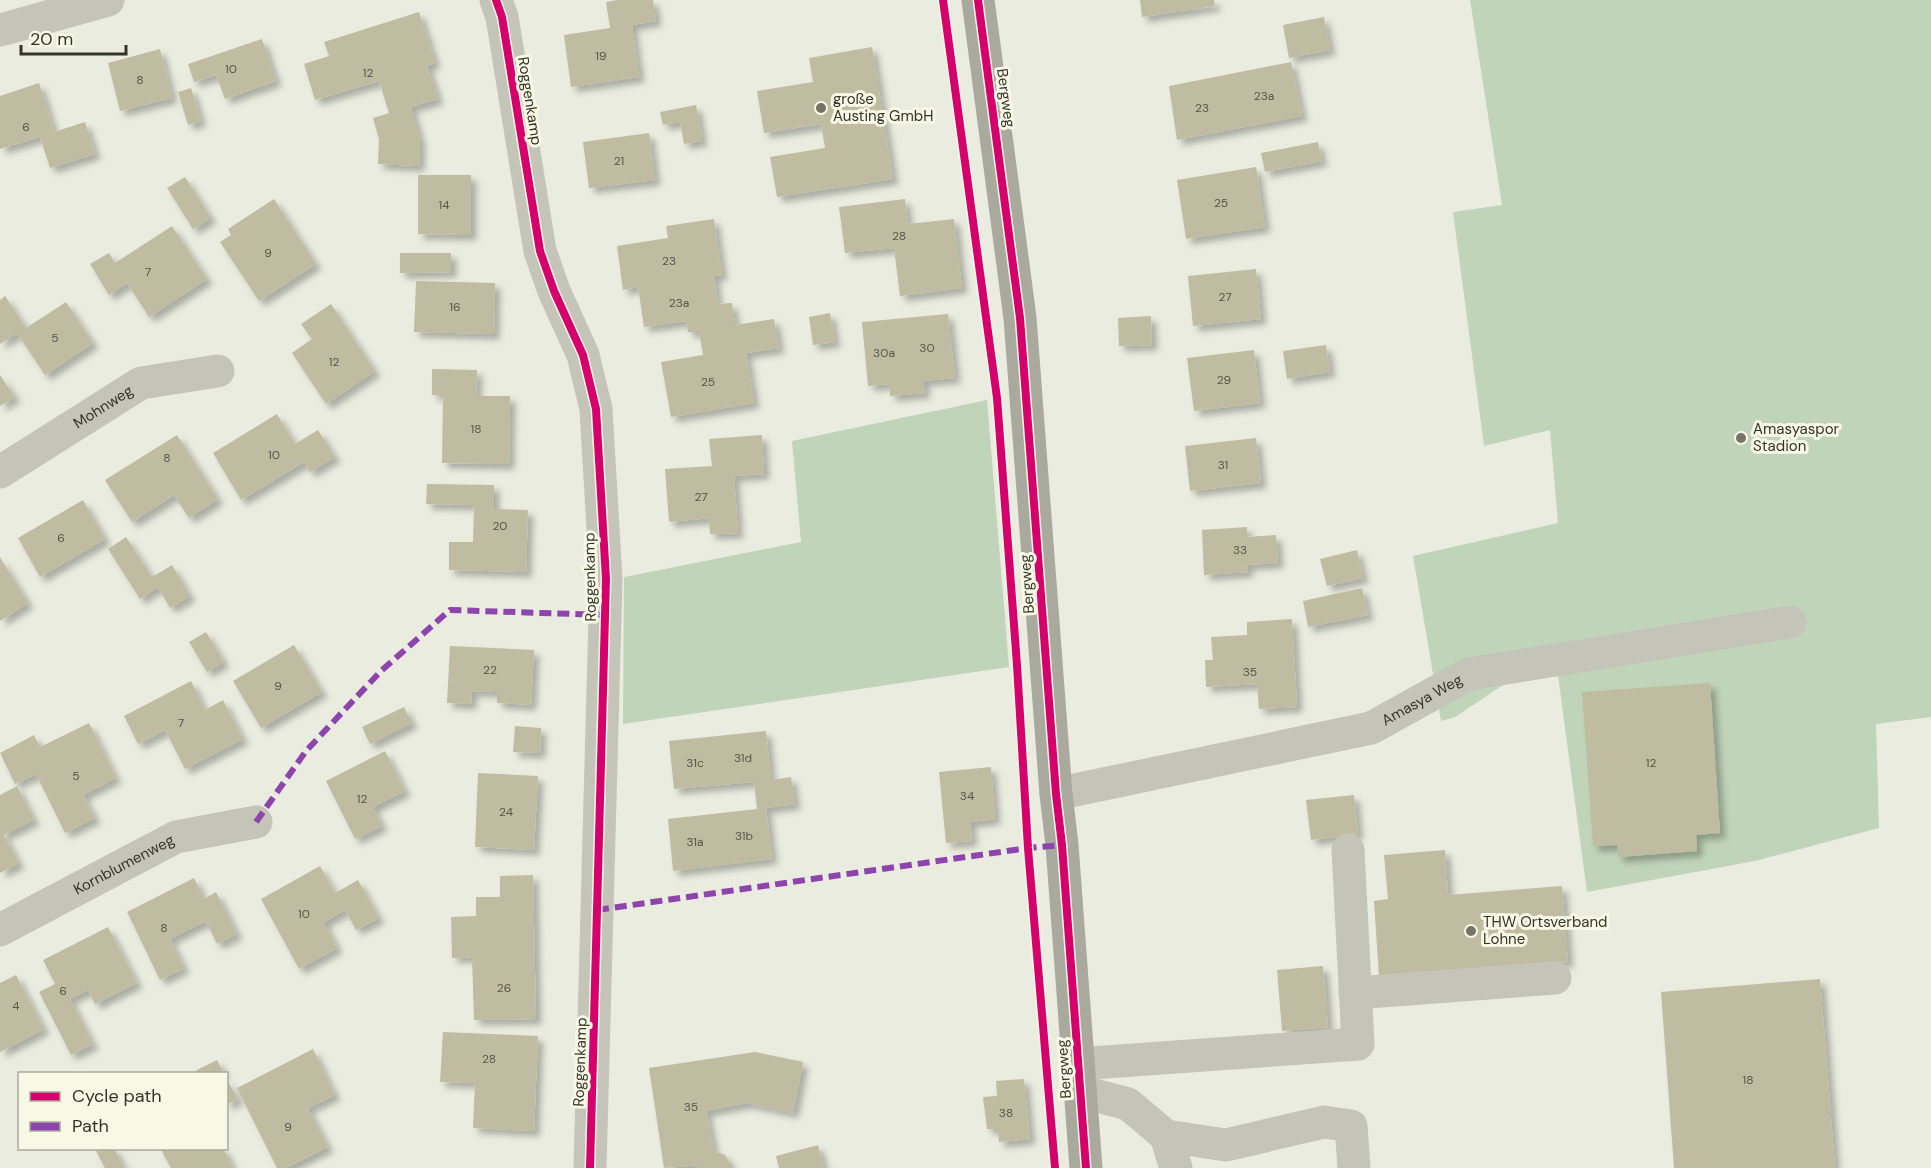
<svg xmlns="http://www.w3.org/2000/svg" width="1931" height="1168" viewBox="0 0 1931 1168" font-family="'DM Sans',sans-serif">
<defs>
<filter id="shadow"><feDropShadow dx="5.5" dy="5.5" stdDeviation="3" flood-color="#0004"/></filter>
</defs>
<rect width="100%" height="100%" fill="#eaecdf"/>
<!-- green -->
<path fill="#c0d4b9" d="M1470 0H1931V717L1876 724 1879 828 1755 861 1587 892 1557 668 1521 673 1455 717 1441 721 1413 556 1558 523 1550 430 1484 446 1453 212 1502 205Z
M987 400 1009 667 623 724 624 577 801 542 792 441Z"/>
<!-- building -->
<path fill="#bfbca1" filter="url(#shadow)" d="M617 0H653L656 21 632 25 639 77 571 87 564 35 610 28 606 2Z
M1140 0H1214L1215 6 1142 17Z
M419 12 435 63 427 66 438 99 411 107 420 141 419 166 378 164 379 139 373 118 389 113 379 81 315 100 304 64 329 56 324 42Z
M1324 17 1330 50 1289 58 1283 25Z
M262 39 276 81 225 99 216 75 194 82 188 64Z
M872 47 893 179 777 197 770 157 825 148 821 124 764 133 757 91 813 82 809 58Z
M160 49 172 98 120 111 108 63Z
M1291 62 1302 116 1177 140 1169 86Z
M39 83 54 132 85 122 95 154 50 168 40 137 0 149V96Z
M191 88 201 121 188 125 178 92Z
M696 105 702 141 684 144 680 122 663 125 660 112Z
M649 133 655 180 589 188 583 142Z
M1318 142 1322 161 1265 172 1261 153Z
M1256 167 1265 227 1186 239 1177 180Z
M418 175H471V235L418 234Z
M185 177 211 218 193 229 167 188Z
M274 199 316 264 259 301 220 242 231 235 228 229Z
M905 199 908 224 954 219 962 288 900 296 894 248 845 253 839 207Z
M714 219 722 275 714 276 718 304 732 303 735 325 774 319 779 348 746 353 754 403 671 417 661 362 703 355 699 332H688L686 321 644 327 638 287 623 290 617 246 668 238 666 226Z
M172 226 207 279 149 317 127 283 109 295 90 264 109 253 115 263Z
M400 253H451V272L400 273Z
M1256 269 1261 319 1193 326 1188 276Z
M416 281 495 283 494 334 414 332Z
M5 296 26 328 66 302 93 343 45 375 17 333 0 344V300Z
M331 304 375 371 326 404 292 353 312 339 301 324Z
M830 313 835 342 813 345 809 317Z
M948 314 955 378 923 381 925 393 890 396 889 384 868 386 862 322Z
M1151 316 1152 345 1119 346 1118 318Z
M1326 345 1330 372 1287 379 1283 351Z
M1254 350 1260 403 1194 411 1187 358Z
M432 369 477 370 476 396H510L509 464 442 463 443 395H432Z
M0 375 15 397 0 406Z
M277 414 295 444 318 430 335 457 310 472 304 462 241 500 213 453Z
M177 435 218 499 189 518 174 495 132 522 105 480Z
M762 435 764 474 734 476 738 533 710 534 709 518 669 522 665 469 712 466 709 439Z
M1256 438 1261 483 1190 491 1185 446Z
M427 484 494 485V509L528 510 526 572 449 570V542H473L474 505 426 504Z
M83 500 105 539 40 577 18 538Z
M1247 527V537L1276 535 1278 563 1247 565 1248 572 1204 575 1202 530Z
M126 537 152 577 172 565 190 596 170 608 158 587 140 599 108 549Z
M1357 550 1363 578 1327 586 1320 559Z
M0 557 28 603 0 621Z
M1362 588 1368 615 1308 627 1303 601Z
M1292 619 1297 707 1259 709 1257 684 1206 687 1205 660H1213L1211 637 1247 635V622Z
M206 632 224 662 207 672 189 642Z
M294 645 322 692 261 728 233 681Z
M450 646 534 650 531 705 497 703V692L472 691 471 704 447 703Z
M191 681 205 710 223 700 243 739 185 769 165 730 138 744 124 716Z
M1710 683 1720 833 1696 835 1697 851 1618 857 1617 845 1593 846 1582 692Z
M404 707 412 723 370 744 362 727Z
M89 723 116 778 83 795 95 818 65 833 36 774 15 784 0 753 34 735 40 747Z
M515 726 541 728 540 753 513 752Z
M766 731 771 780 791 777 795 804 766 808 772 859 673 871 668 819 757 809 754 782 674 789 669 741Z
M385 751 405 791 373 807 382 826 355 839 326 781Z
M991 767 995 819 970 822 972 841 946 843 939 772Z
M478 773 538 776 534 850 475 847Z
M17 786 34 820 4 835 19 863 0 873V795Z
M1354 795 1358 834 1311 840 1306 800Z
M1445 850 1448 895 1562 886 1568 962 1379 976 1374 901 1388 899 1384 855Z
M320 866 335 893 358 880 379 918 356 930 345 910 324 922 337 948 299 969 261 899Z
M533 875 536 1019 474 1020 472 957 452 958 451 917 476 916V897H500V876Z
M194 878 204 899 216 892 237 934 217 944 206 921 170 939 184 968 160 980 127 912Z
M108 927 137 983 95 1004 88 990 70 999 93 1044 71 1055 39 992 55 984 43 960Z
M1323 966 1328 1027 1282 1031 1277 970Z
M16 975 44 1029 0 1052V983Z
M1820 979 1835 1168H1674L1661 992Z
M443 1032 538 1036 534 1131 473 1128 475 1083 440 1082Z
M313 1049 335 1095 308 1108 328 1147 286 1168H277L237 1088Z
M755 1052 803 1062 793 1113 747 1103 706 1111 714 1151 725 1155 730 1164V1168H699L698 1165 664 1168 649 1068Z
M217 1060 224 1074H192L199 1069Z
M226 1078 238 1099 226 1105Z
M1024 1079 1030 1139 999 1142 998 1129H987L983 1097 997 1096 996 1081Z
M818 1145 824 1168H779L776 1156Z
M100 1148H114L124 1168H105L96 1151Z
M160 1148H223L233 1168H171Z"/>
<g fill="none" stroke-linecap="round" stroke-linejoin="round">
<!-- minor -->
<g stroke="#c4c5b8" stroke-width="33">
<path d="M496 0 502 17 540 251 554 291 583 355 596 409 606 579 590 1168"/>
<path d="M0 30 108 0"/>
<path id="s1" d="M0 472 141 383 218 371"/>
<path id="s2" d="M1056 794 1371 728 1469 674 1790 622"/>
<path id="s3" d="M0 930 176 837 256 822"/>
<path d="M1355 993 1555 978"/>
<path d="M1077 1064 1358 1044 1348 850"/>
<path d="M1079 1091 1128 1104 1166 1136 1176 1168"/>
<path d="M1166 1136 1226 1145 1324 1122 1351 1126 1354 1168"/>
</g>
<!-- major -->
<path stroke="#a9a99d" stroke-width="33" d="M978 0 1020 318 1056 794 1062 845 1086 1168"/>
<!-- quiet -->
<path stroke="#8e44ad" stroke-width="6" stroke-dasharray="12 6" stroke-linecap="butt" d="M256 822 306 751 381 671 450 610 605 615
M597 910 1028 848 1062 845"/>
<defs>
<path id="cycleway" d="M496 0 502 17 540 251 554 291 583 355 596 409 606 579 590 1168
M943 0 997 398 1017 665 1028 848 1055 1168
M978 0 1020 318 1056 794 1062 845 1086 1168"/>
</defs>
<!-- cycleway casing -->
<use href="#cycleway" stroke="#f7f9e6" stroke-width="11"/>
<!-- cycleway -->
<use href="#cycleway" stroke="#d6006c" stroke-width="8"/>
</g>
<!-- markers -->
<g fill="#747467" stroke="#f7f9e6" stroke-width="2">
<circle cx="821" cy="108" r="6"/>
<circle cx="1741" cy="438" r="6"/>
<circle cx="1471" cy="931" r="6"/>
</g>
<g text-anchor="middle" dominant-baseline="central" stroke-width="6" stroke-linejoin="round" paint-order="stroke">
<!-- number labels -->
<g font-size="12" fill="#585646">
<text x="601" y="56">19</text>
<text x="231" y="69">10</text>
<text x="368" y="73">12</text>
<text x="140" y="80">8</text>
<text x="1264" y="96">23a</text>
<text x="1202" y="108">23</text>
<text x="26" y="127">6</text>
<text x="619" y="161">21</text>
<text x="1221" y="203">25</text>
<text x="444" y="205">14</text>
<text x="899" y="236">28</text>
<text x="268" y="253">9</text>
<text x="669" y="261">23</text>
<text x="148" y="272">7</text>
<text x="1225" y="297">27</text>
<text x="679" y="303">23a</text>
<text x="455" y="307">16</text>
<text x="55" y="338">5</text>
<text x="927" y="348">30</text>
<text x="884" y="353">30a</text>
<text x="334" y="362">12</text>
<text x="1224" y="380">29</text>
<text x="708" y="382">25</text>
<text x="476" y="429">18</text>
<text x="274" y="455">10</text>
<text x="167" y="458">8</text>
<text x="1223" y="465">31</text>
<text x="701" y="497">27</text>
<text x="500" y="526">20</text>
<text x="61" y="538">6</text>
<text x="1240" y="550">33</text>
<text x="490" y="670">22</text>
<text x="1250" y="672">35</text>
<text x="278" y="686">9</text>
<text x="181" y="723">7</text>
<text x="743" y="758">31d</text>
<text x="695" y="763">31c</text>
<text x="1651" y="763">12</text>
<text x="76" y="776">5</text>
<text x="967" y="796">34</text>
<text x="362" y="799">12</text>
<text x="506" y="812">24</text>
<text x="744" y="836">31b</text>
<text x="695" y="842">31a</text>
<text x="304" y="914">10</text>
<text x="164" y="928">8</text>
<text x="504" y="988">26</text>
<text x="63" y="991">6</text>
<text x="16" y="1006">4</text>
<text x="489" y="1059">28</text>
<text x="1748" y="1080">18</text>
<text x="691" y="1107">35</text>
<text x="1006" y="1113">38</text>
<text x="288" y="1127">9</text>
</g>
<!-- street labels -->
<g font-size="15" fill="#353427" stroke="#f7f9e6">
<text transform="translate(1006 98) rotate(82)">Bergweg</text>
<text transform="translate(530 101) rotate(81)">Roggenkamp</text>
<text stroke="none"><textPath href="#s1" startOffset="122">Mohnweg</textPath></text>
<text transform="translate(590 577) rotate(-91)">Roggenkamp</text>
<text transform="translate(1027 584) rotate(-94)">Bergweg</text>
<text stroke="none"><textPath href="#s2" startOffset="380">Amasya Weg</textPath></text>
<text stroke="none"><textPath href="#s3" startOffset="140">Kornblumenweg</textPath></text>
<text transform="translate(580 1062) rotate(-88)">Roggenkamp</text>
<text transform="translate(1064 1069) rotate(-94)">Bergweg</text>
</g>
<!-- poi labels -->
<g font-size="15" fill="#353427" stroke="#f7f9e6" text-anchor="start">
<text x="833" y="99">große<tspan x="833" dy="17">Austing GmbH</tspan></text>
<text x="1753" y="429">Amasyaspor<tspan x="1753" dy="17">Stadion</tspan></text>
<text x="1483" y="922">THW Ortsverband<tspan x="1483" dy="17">Lohne</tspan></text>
</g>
</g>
<!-- legend -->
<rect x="18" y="1072" width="210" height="78" fill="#f7f9e6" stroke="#a9aa9a" stroke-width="1.5"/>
<rect x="30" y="1092" width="30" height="9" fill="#d6006c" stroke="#a9aa9a" stroke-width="1.5"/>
<text x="72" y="1102" font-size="18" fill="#353427">Cycle path</text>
<rect x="30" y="1122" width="30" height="9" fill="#8e44ad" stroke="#a9aa9a" stroke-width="1.5"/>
<text x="72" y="1132" font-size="18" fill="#353427">Path</text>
<!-- scale -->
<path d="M21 45v9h105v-9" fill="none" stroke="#353427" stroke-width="3"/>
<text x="30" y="45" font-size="18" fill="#353427" stroke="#f7f9e6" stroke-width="4.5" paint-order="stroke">20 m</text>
</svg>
